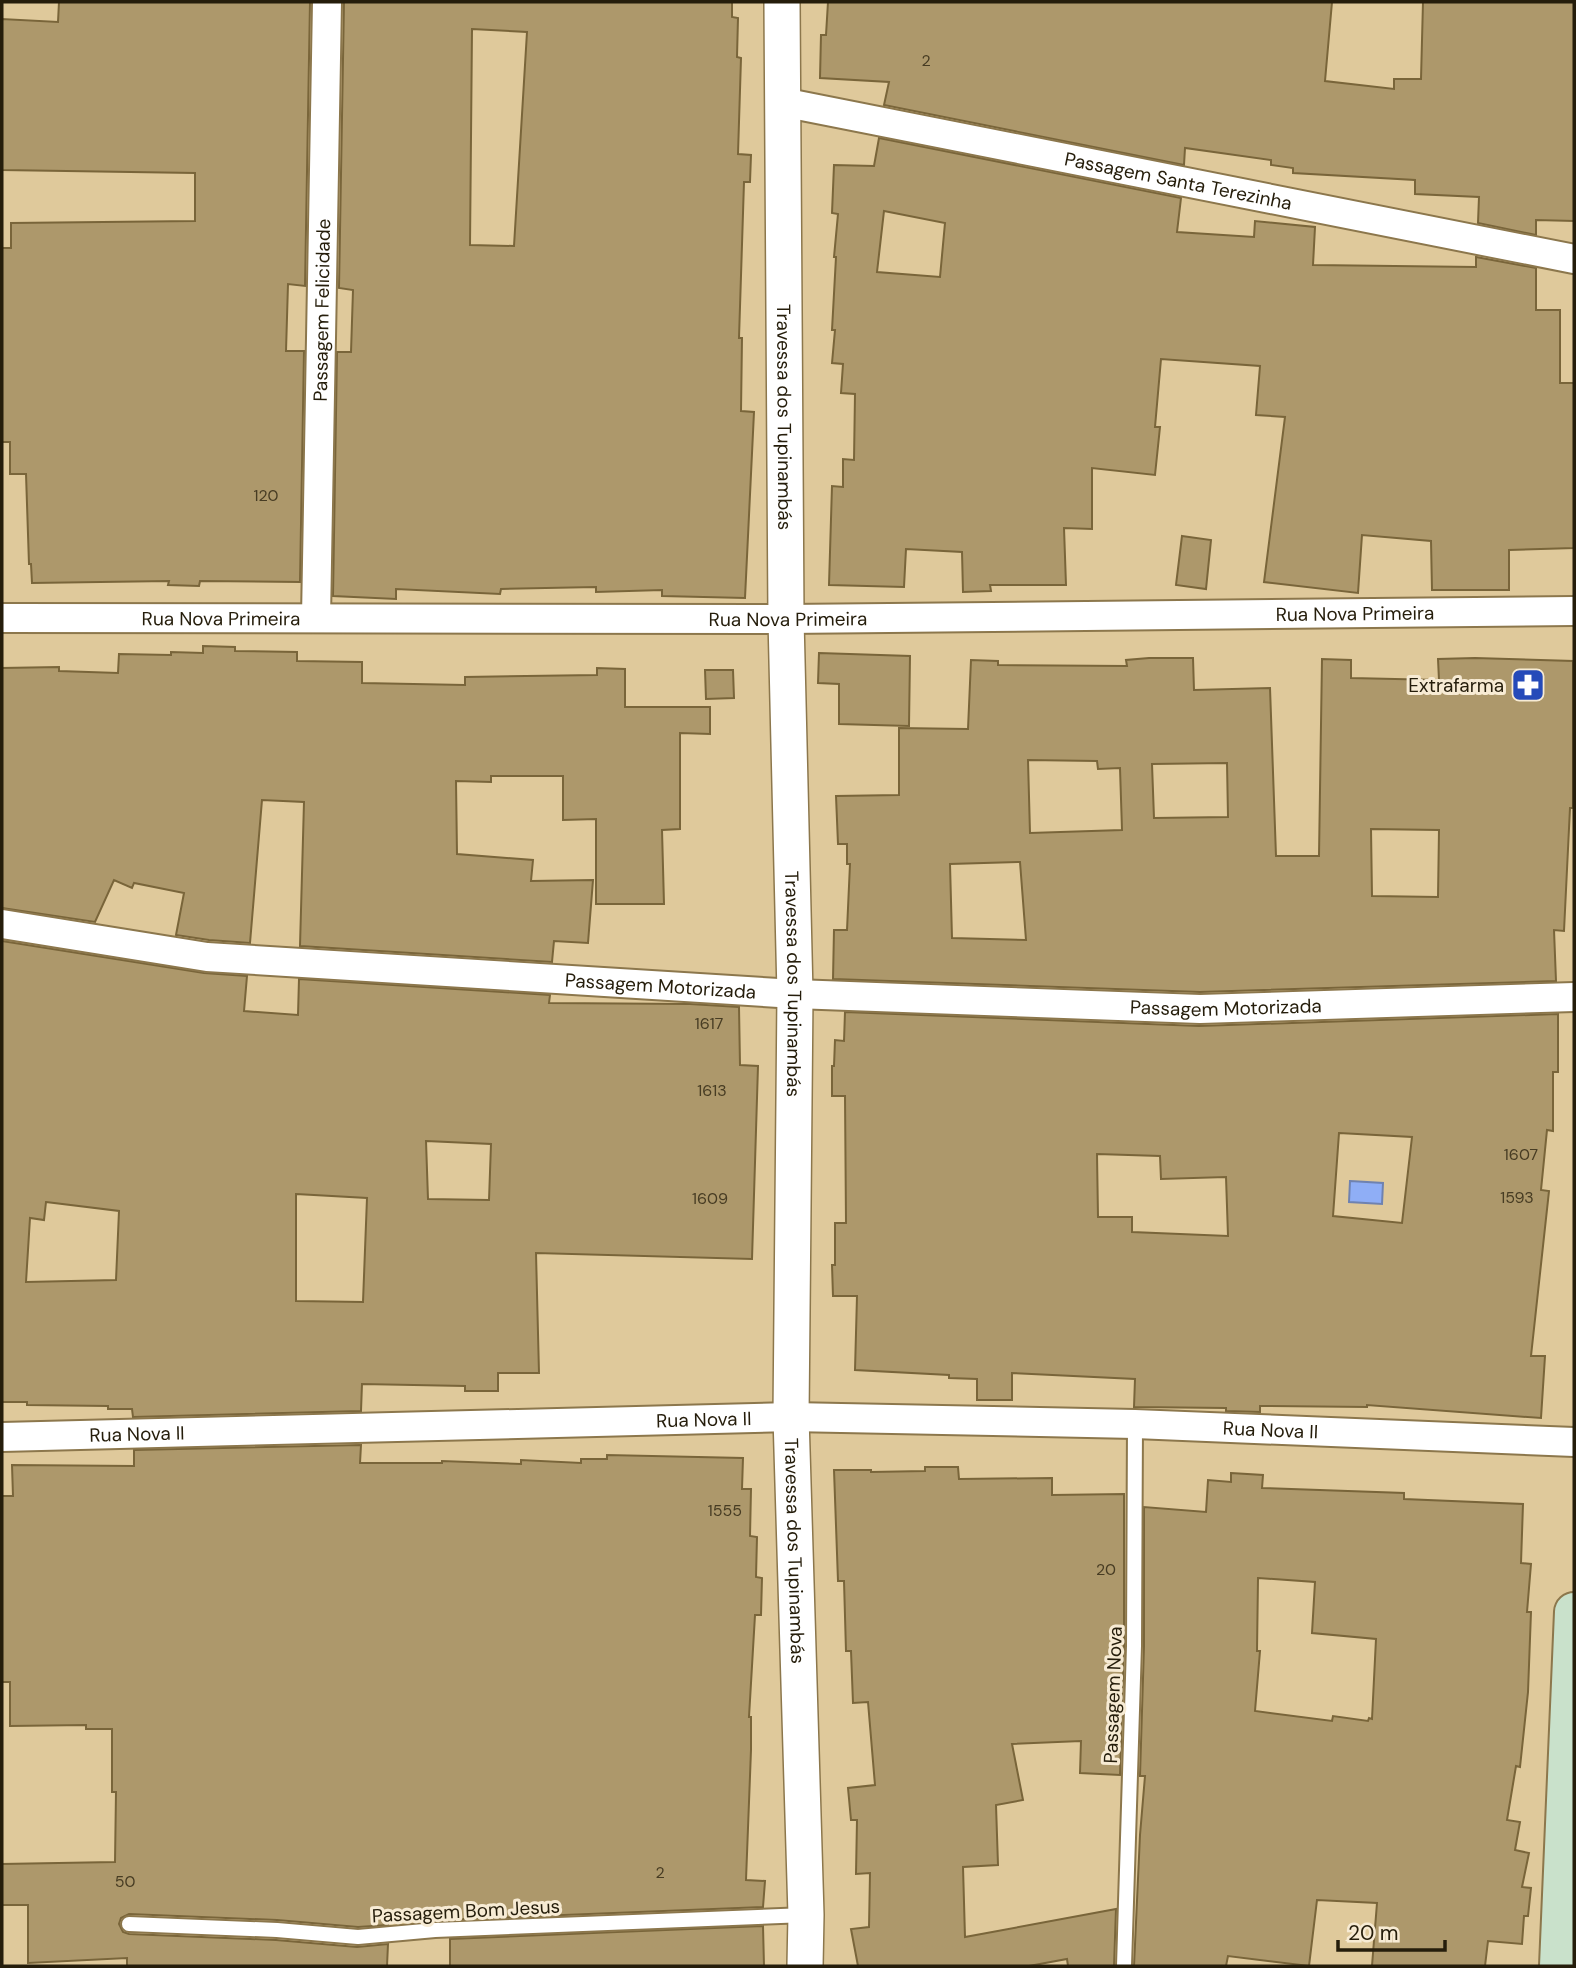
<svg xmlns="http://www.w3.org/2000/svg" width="1576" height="1968" viewBox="0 0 1576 1968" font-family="'DM Sans',sans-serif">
<rect width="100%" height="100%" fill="#dfc99b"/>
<!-- water -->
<path fill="#8faef6" stroke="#6f82b0" stroke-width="2" d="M1350 1181 1383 1183 1382 1204 1349 1202Z"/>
<!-- building -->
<path fill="#ad986b" stroke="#79653a" stroke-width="2" fill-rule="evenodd" d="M59 2H310L305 286 288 284 286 351H304L300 582 200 581 199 586 168 585 169 581 32 583 31 564H29L26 474H10V442H2V248H11V223L195 221V173L2 170V19L58 22Z
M344 2H732V17L738 18 737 57 741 58 738 154 751 155 750 182H744L739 338H742L741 411 754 412 745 598 662 596V590L596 592V587L501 589 500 594 396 589V599L333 596 337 352H351L353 290 339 288ZM472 29 527 32 514 246 470 245Z
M828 2H1332L1325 81 1394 89V79H1421L1423 2H1574V221L1536 220V235L1478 223 1479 197 1415 194V180L1293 173V168L1271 165V160L1185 148 1184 165 884 105 889 82 820 78 821 35H826Z
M879 138 1181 198 1177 232 1254 237 1255 221 1315 227 1313 265 1476 267V257L1536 268V310H1560V383H1574V548L1509 550V590H1432L1431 541 1362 535 1358 593 1264 582 1285 417 1256 415 1260 366 1161 359 1155 427H1160L1155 475 1092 468V529L1064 528 1066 585H990L991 591 963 592 962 552 906 549 904 587 829 585 832 486 843 487V459L854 460 855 394 841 393 843 364 832 363 835 330H832L836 257H834L838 214 832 213 834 165 874 166ZM884 211 945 223 940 277 877 272Z
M1182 536 1211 540 1206 589 1176 585Z
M203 646 235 647V651L297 652V661L362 662V683L465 685V677L597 675V668L625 669V707H710V734L680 733V829L662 830 664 904H596V819L563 820V776H491V782L456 781 457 854 533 860 531 881 593 880 588 943 554 941 552 962 300 946 304 802 262 800 250 943 209 940 176 935 184 893 134 883 132 888 114 880 95 922 2 908V668L59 667V671L118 673 119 654 171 655V652L203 653Z
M819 653 910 656 909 726 839 724V684L818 683Z
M1149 658H1193L1194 690 1270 688 1276 856H1319L1322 659 1351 660V678L1439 680 1438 659 1475 658 1573 661V808H1570L1564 931 1554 930 1556 981 1200 992 833 979 834 930H847L850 864H847V844H838L836 796 899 795V728L968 729 971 660 998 661V665L1127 666 1126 660ZM1028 760 1097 761 1098 769 1120 768 1122 830 1030 833ZM1227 763 1228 817 1154 818 1152 764ZM1371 829 1439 830 1438 897 1372 896ZM1020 862 1026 940 952 938 950 864Z
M705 670H733L734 698 706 699Z
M2 941 204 973 247 976 244 1011 298 1015 299 979 550 995 549 1003 690 1004 739 1007 740 1065 758 1066 752 1259 536 1253 539 1373H498V1391H465V1386L362 1384 361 1411 133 1417 132 1409H108V1406L27 1405V1402H2ZM426 1141 491 1144 489 1200 428 1199ZM296 1194 367 1198 363 1302 296 1301ZM46 1202 119 1211 116 1280 26 1282 30 1218 44 1220Z
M845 1012 1199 1026 1558 1014V1072H1553V1131L1547 1130 1541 1190 1549 1191 1531 1356H1545L1541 1418 1367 1405V1407L1260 1406V1412L1226 1411V1408L1134 1407 1135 1379 1012 1373V1400H977V1379L949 1378V1375L855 1370 857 1296H833L832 1265H835V1223H846L845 1096H832V1066H834L835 1040 844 1041ZM1339 1133 1412 1137 1402 1223 1333 1216ZM1097 1154 1160 1156 1161 1179 1226 1177 1228 1236 1132 1232V1217H1098Z
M361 1445 360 1463H442V1461L521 1464V1460L581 1463V1459H607V1455L743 1458 742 1489H751L750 1536 757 1537 756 1577 762 1578 761 1615H755L749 1717H751V1750L746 1880 765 1881 763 1907 439 1920 388 1919V1925L358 1927 277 1920 129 1914 121 1918 119 1924 123 1932 129 1934 276 1940 357 1947 388 1944 387 1966H127V1958L28 1963V1905H2V1864L115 1862 116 1792H112V1729H86V1725L10 1726V1682H2V1496H13L12 1465 134 1466V1450Z
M925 1467H958L959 1479 1052 1478V1495L1124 1494V1646L1120 1775 1080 1773 1081 1741 1012 1744 1023 1800 996 1805 998 1865 963 1867 965 1937 1116 1909 1114 1966H1068L1067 1959 1029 1966H858L851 1929 869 1927 870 1873 856 1874 857 1820H851L848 1788 875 1785 868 1702 853 1703 851 1651H846L844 1581H838L834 1470H871V1472L925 1471Z
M1231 1473 1263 1475 1262 1488 1404 1493V1499L1523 1504 1521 1563 1531 1564 1527 1612H1531L1528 1692 1520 1767 1516 1766 1507 1820 1520 1822 1515 1850 1529 1853 1522 1887 1531 1888 1528 1916H1524L1522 1944 1488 1941 1485 1966H1372L1377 1903 1317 1900 1309 1966 1228 1956 1226 1966H1134L1140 1835 1145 1776H1140L1144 1646V1507L1206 1512 1208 1480 1231 1482ZM1258 1578 1315 1582 1312 1633 1376 1639 1372 1719 1369 1718 1368 1721 1333 1716 1332 1721 1255 1711 1260 1651H1257Z
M763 1926 764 1966H450V1939Z"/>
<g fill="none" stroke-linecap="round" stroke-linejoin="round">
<defs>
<path id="service" d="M129 1924 277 1930 358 1937 435 1930 806 1915
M1124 1966 1134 1646 1135 1424"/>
<g id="minor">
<path id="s1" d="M782 102 1574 259"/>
<path id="s2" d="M2 618 786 619 1574 611"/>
<path id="s3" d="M316 618 327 2"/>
<path id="s4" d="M2 924 207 957 795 994 1200 1009 1574 997"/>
<path id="s5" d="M2 1437 791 1417 1135 1424 1574 1442"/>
</g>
<g id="tertiary">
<path id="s6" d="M782 2 786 619 795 994 791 1417 806 1915 805 1966"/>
</g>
<path id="secondary" d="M1559 1966 1574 1612"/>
</defs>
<!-- service casing -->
<use href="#service" stroke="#8c774c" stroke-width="18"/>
<!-- minor casing -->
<use href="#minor" stroke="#8c774c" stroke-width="32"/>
<!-- tertiary casing -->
<use href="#tertiary" stroke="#8c774c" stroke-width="38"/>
<!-- secondary casing -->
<use href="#secondary" stroke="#8c774c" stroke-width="42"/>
<!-- service -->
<use href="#service" stroke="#fff" stroke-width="14"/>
<!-- minor -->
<use href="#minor" stroke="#fff" stroke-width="28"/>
<!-- tertiary -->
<use href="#tertiary" stroke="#fff" stroke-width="35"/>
<!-- secondary -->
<use href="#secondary" stroke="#c9e1cb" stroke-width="38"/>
</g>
<!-- icons -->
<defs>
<symbol id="pharmacy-square" viewBox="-11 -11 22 22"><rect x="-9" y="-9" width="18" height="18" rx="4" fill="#254ab9" stroke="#f7ebd4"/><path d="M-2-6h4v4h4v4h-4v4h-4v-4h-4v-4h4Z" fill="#fff"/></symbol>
</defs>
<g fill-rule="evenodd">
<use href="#pharmacy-square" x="1509" y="666" width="38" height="38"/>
</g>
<g text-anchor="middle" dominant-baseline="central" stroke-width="6" stroke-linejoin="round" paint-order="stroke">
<!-- number labels -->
<g font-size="16" fill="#473c23">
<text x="926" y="60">2</text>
<text x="266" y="495">120</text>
<text x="709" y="1023">1617</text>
<text x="712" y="1090">1613</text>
<text x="1521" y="1154">1607</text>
<text x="1517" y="1197">1593</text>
<text x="710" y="1198">1609</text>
<text x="725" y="1510">1555</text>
<text x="1106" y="1569">20</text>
<text x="660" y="1872">2</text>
<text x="125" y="1881">50</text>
</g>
<!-- street labels -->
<g font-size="19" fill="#251d0b" stroke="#f7ebd4">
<text stroke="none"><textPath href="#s1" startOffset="404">Passagem Santa Terezinha</textPath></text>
<text stroke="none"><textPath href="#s3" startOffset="308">Passagem Felicidade</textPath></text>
<text stroke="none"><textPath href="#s6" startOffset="415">Travessa dos Tupinambás</textPath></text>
<text stroke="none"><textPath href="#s2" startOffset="1353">Rua Nova Primeira</textPath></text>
<text stroke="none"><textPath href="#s2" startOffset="219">Rua Nova Primeira</textPath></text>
<text stroke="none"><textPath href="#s2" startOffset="786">Rua Nova Primeira</textPath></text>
<text stroke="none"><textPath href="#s6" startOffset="982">Travessa dos Tupinambás</textPath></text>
<text stroke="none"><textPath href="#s4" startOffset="662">Passagem Motorizada</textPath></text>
<text stroke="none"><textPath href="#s4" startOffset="1228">Passagem Motorizada</textPath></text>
<text stroke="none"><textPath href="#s5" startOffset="702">Rua Nova II</textPath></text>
<text stroke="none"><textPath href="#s5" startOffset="1269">Rua Nova II</textPath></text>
<text stroke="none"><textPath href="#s5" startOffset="135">Rua Nova II</textPath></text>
<text stroke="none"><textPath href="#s6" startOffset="1549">Travessa dos Tupinambás</textPath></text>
<text transform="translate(1113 1695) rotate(-88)">Passagem Nova</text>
<text transform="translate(466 1911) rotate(-3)">Passagem Bom Jesus</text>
</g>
<!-- poi labels -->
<g font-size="19" fill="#251d0b" stroke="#f7ebd4" text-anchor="end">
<text x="1504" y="685">Extrafarma</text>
</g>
</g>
<!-- border -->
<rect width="1576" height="1968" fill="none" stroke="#251d0b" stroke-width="7"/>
<!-- scale -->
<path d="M1338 1940v10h107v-10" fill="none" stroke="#251d0b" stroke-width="3.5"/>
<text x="1348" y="1940" font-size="21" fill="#251d0b" stroke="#f7ebd4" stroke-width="5" paint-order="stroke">20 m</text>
</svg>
